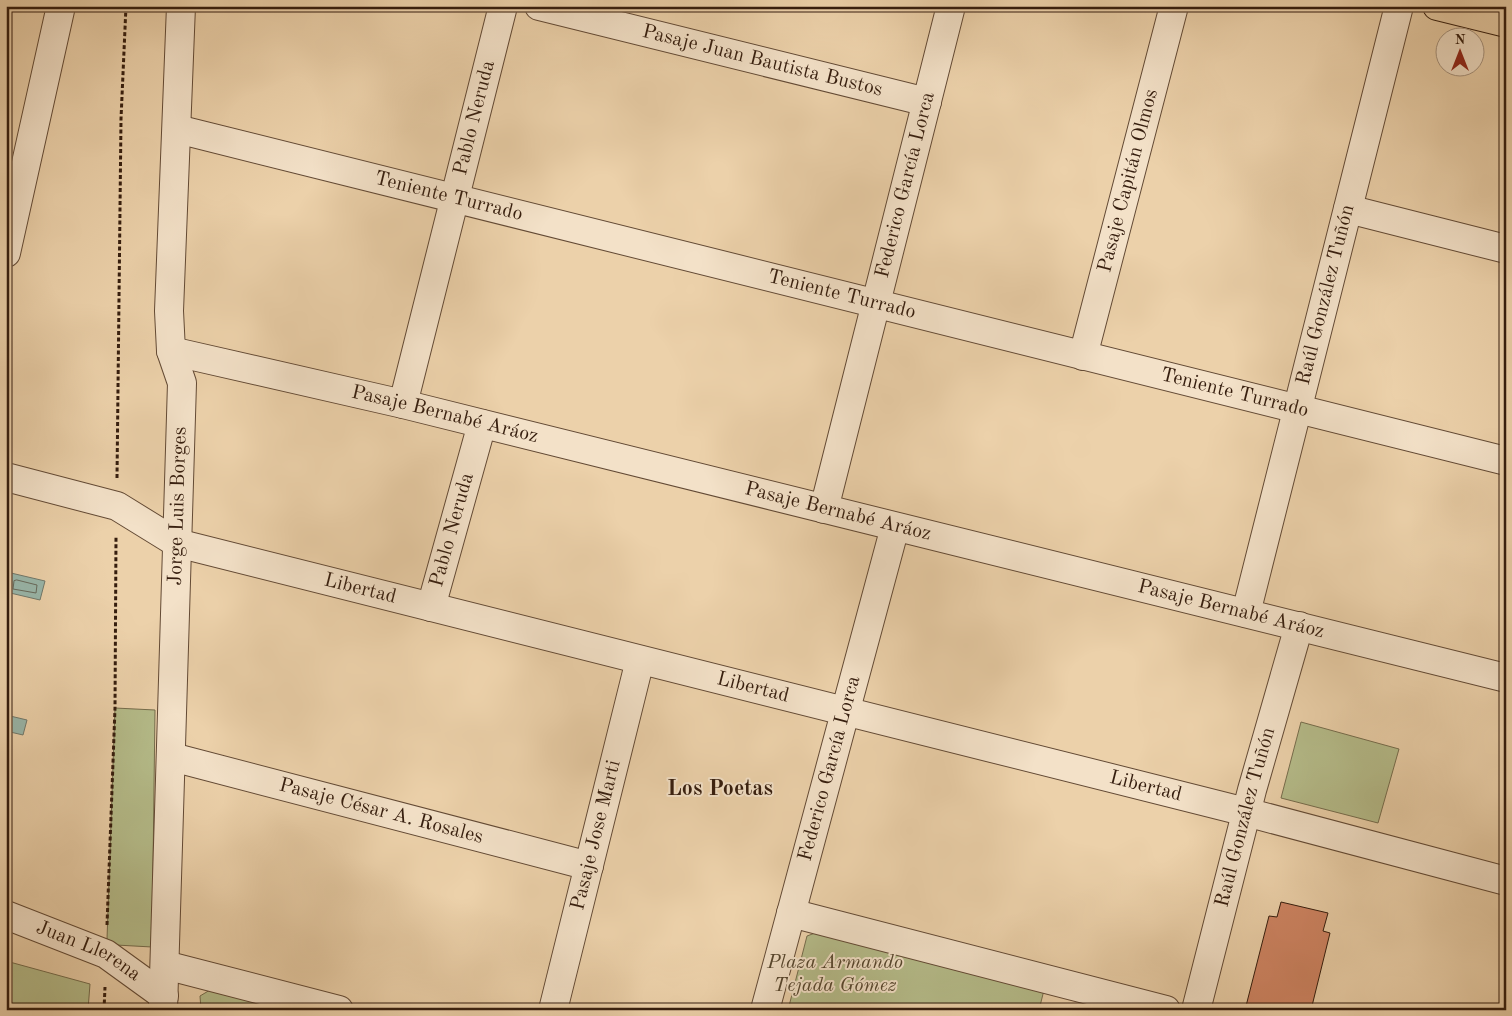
<svg xmlns="http://www.w3.org/2000/svg" width="1512" height="1016" font-family="'Old Standard TT',serif">
<rect width="100%" height="100%" fill="#ecd1aa"/>
<filter id="stains"><feTurbulence type="fractalNoise" baseFrequency=".004" numOctaves="4"/><feColorMatrix values="0 0 0 0 .2 0 0 0 0 .09 0 0 0 0 .02 0 0 0 .5 -.17"/></filter>
<radialGradient id="worn" r=".72"><stop offset=".6" stop-color="#630" stop-opacity="0"/><stop offset="1" stop-color="#630" stop-opacity=".3"/></radialGradient>
<path fill="#b5bc8a" stroke="#756c4c" d="M115 708 155 710 152 947 116 945 107 939Z
M1301 722 1399 749 1378 823 1281 798Z
M815 933 1044 990 1039 1010H788L807 936Z
M6 961 90 984 88 1010H6Z
M210 990 290 1010H201L200 996Z"/>
<path fill="#99b7ab" stroke="#71796c" d="M11 573 45 581 40 600 6 592Z
M6 715 27 720 23 735 6 731Z"/>
<g fill="none" stroke-linecap="round" stroke-linejoin="round">
<path stroke="#676a5c" stroke-width="1" d="M17 580 37 585 36 593 13 589 14 581Z"/>
</g>
<path fill="#cf8564" stroke="#351d0e" d="M1281 902 1328 913 1323 931 1330 933 1311 1010H1245L1269 916 1277 917Z"/>
<g fill="none" stroke-linecap="round" stroke-linejoin="round">
<g stroke="#634a35" stroke-width="30">
<g id="minor">
<path id="s1" d="M539 6 927 102"/>
<path id="s2" d="M177 129 1506 461"/>
<path d="M1348 209 1506 249"/>
<path d="M6 253 61 6"/>
<path id="s3" d="M171 351 403 404 1506 678"/>
<path id="s4" d="M1083 356 1174 6"/>
<path id="s5" d="M403 404 503 6"/>
<path id="s6" d="M6 477 117 506 177 543 1246 812 1506 881"/>
<path id="s7" d="M824 509 951 6"/>
<path id="s8" d="M431 607 482 424"/>
<path id="s9" d="M1246 613 1399 6"/>
<path id="s10" d="M172 757 589 866"/>
<path d="M791 913 1166 1010"/>
<path id="s11" d="M6 915 106 954 164 996"/>
<path d="M165 965 339 1010"/>
<path id="s12" d="M163 1010 182 383 171 351 169 311 181 6"/>
<path id="s13" d="M553 1010 640 660"/>
<path id="s14" d="M765 1010 895 527"/>
<path id="s15" d="M1196 1010 1252 790 1299 626"/>
</g>
</g>
<g stroke="#351d0e" stroke-width="30">
<path id="major" d="M1437 6 1506 23"/>
</g>
<path stroke="#351d0e" stroke-width="3" stroke-dasharray="4 2.5" stroke-linecap="butt" d="M117 478 121 119 126 6
M107 925 115 708 116 537
M104 1010 105 987"/>
<use href="#minor" stroke="#f3e1c8" stroke-width="28"/>
<use href="#major" stroke="#ecd1aa" stroke-width="28"/>
</g>
<g text-anchor="middle" dominant-baseline="central" stroke-width="4" stroke-linejoin="round" paint-order="stroke">
<g font-size="20" fill="#351d0e" stroke="#f3e1c8">
<text stroke="none"><textPath href="#s1" startOffset="230">Pasaje Juan Bautista Bustos</textPath></text>
<text stroke="none"><textPath href="#s5" startOffset="295">Pablo Neruda</textPath></text>
<text stroke="none"><textPath href="#s4" startOffset="181">Pasaje Capitán Olmos</textPath></text>
<text stroke="none"><textPath href="#s7" startOffset="334">Federico García Lorca</textPath></text>
<text stroke="none"><textPath href="#s2" startOffset="280">Teniente Turrado</textPath></text>
<text stroke="none"><textPath href="#s2" startOffset="685">Teniente Turrado</textPath></text>
<text stroke="none"><textPath href="#s9" startOffset="328">Raúl González Tuñón</textPath></text>
<text stroke="none"><textPath href="#s2" startOffset="1090">Teniente Turrado</textPath></text>
<text stroke="none"><textPath href="#s3" startOffset="281">Pasaje Bernabé Aráoz</textPath></text>
<text stroke="none"><textPath href="#s12" startOffset="504">Jorge Luis Borges</textPath></text>
<text stroke="none"><textPath href="#s3" startOffset="686">Pasaje Bernabé Aráoz</textPath></text>
<text stroke="none"><textPath href="#s8" startOffset="80">Pablo Neruda</textPath></text>
<text stroke="none"><textPath href="#s6" startOffset="374">Libertad</textPath></text>
<text stroke="none"><textPath href="#s3" startOffset="1091">Pasaje Bernabé Aráoz</textPath></text>
<text stroke="none"><textPath href="#s6" startOffset="779">Libertad</textPath></text>
<text stroke="none"><textPath href="#s14" startOffset="250">Federico García Lorca</textPath></text>
<text stroke="none"><textPath href="#s6" startOffset="1184">Libertad</textPath></text>
<text stroke="none"><textPath href="#s10" startOffset="216">Pasaje César A. Rosales</textPath></text>
<text stroke="none"><textPath href="#s15" startOffset="199">Raúl González Tuñón</textPath></text>
<text stroke="none"><textPath href="#s13" startOffset="180">Pasaje Jose Marti</textPath></text>
<text stroke="none"><textPath href="#s11" startOffset="90">Juan Llerena</textPath></text>
</g>
<g font-size="20" font-style="italic" fill="#55452d" stroke="#f3e1c8">
<text x="835" y="963">Plaza Armando<tspan x="835" dy="23">Tejada Gómez</tspan></text>
</g>
<g font-size="22" font-weight="bold" fill="#351d0e" stroke="#f3e1c8">
<text x="720" y="789">Los Poetas</text>
</g>
</g>
<rect width="1512" height="1016" fill="none" stroke="#ecd1aa" stroke-width="25"/>
<rect x="8" y="8" width="1497" height="1001" fill="none" stroke="#351d0e" stroke-width="2.5"/>
<rect x="12" y="12" width="1487" height="991" fill="none" stroke="#351d0e"/>
<g transform="translate(1460 52)"><circle r="24" fill="#f3e1c8" stroke="#a7937e"/>
<path d="M0-4L9 19L0 12L-9 19Z" fill="#8f2418"/>
<text y="-8" font-size="14" font-weight="bold" text-anchor="middle" fill="#351d0e">N</text>
</g>
<rect width="100%" height="100%" filter="url(#stains)"/>
<rect width="100%" height="100%" fill="url(#worn)"/>
</svg>
